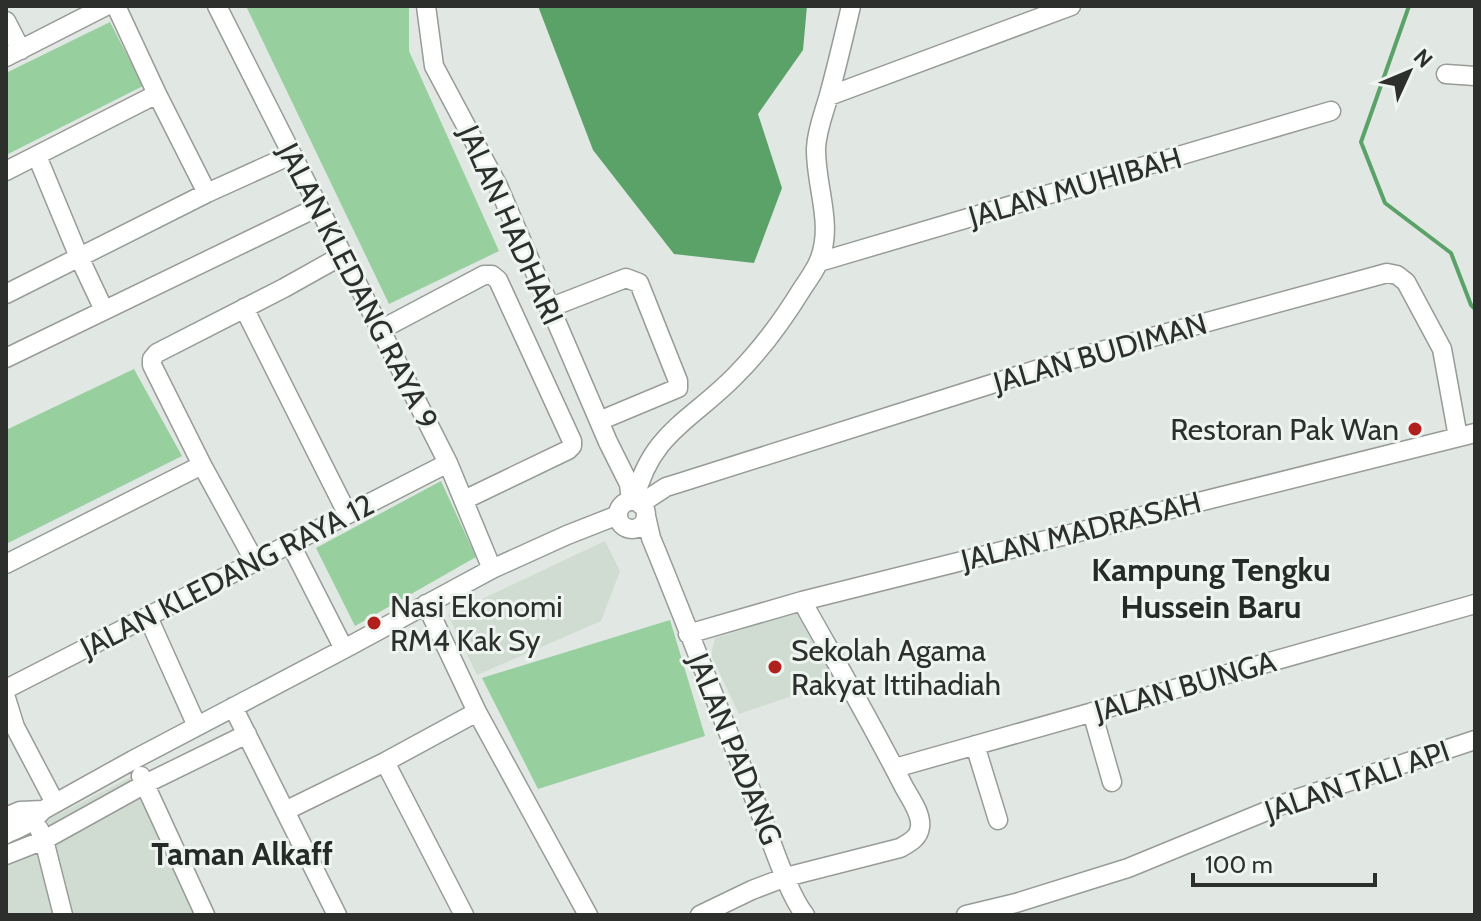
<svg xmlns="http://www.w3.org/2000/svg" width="1481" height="921" font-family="Cabin,sans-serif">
<rect width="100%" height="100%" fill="#e1e7e2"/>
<path fill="#d0dcd2" d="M605 541 620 571 601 621 477 675 448 615Z
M803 611 839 680 739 714 711 655 715 638Z
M144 770 217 915H6V839L30 829Z"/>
<path fill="#97cf9f" d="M246 6H409V51L499 251 389 304Z
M110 22 143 86 6 155V73Z
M134 369 182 456 6 544V430Z
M441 481 476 557 355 626 316 548Z
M670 620 705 736 538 789 482 678Z"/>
<path fill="#5ba269" d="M538 6H807L803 50 758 114 782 188 754 263 674 254 593 150Z"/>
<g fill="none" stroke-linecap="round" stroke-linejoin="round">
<path stroke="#5ba269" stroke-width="4" d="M1409 6 1361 142 1385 203 1451 253 1471 305 1475 309"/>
<g stroke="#979c97" stroke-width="21">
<path id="minor" d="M116 6 157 94 207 193
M217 6 448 463 492 569
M426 6 434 66 498 186 608 442 629 484 631 501
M6 21 21 50
M6 57 106 6
M1446 74 1475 76
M829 96 1071 6
M37 156 79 257 104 310
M6 171 157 94
M819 262 1331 111
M6 294 207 193 291 155
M244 308 347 513
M549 308 626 278 639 283 678 381V388L599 421
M382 329 484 275H492L498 280 572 441V446L568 450 464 500
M6 358 318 207
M634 501C651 432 691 421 735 376 761 350 783 320 802 289 808 280 814 272 818 263 835 226 815 186 816 148 817 129 824 113 829 95 837 66 844 36 851 6
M618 515a14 14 0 1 1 28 0a14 14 0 1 1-28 0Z
M640 504 666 487 679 483 1061 362 1387 273 1397 275 1406 282 1442 349 1458 437
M646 516 651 538C689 630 724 723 761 815 772 842 788 894 805 915
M290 543 344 649
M254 560 202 465 152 365V359L157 353 284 288 343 255
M6 564 202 465
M426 604 477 712 588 915
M148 617 197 726
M688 634 802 601 1475 433
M6 689 448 463
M6 698 15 727 55 803
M233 707 337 915
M1092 712 1112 782
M975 745 998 820
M385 762 464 915
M895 768 1475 604
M141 776 205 915
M285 811 385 762 477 712
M6 817 20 811 43 810
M39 829 44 840 63 915
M6 834C21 827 32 823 43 810L133 760 344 649 492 569 567 535 618 515
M6 855 44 840 145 784 247 734
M700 915 752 890 786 877 900 848C909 843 919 838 920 827 922 814 910 798 904 787 872 724 836 662 802 601
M966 915 1016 903 1128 868 1296 799 1475 740"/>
</g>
<use href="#minor" stroke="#fff" stroke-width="18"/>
</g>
<g fill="#b0201d" stroke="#eef4ef" stroke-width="3">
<circle cx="1415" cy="429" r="8"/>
<circle cx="374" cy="623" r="8"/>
<circle cx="775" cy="667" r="8"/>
</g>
<g text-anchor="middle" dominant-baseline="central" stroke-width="6" stroke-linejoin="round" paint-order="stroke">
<g font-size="30" fill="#2d2f2d" stroke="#eef4ef">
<text transform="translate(1075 187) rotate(-16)">JALAN MUHIBAH</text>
<text transform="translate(511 225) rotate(66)">JALAN HADHARI</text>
<text transform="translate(358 286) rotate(63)">JALAN KLEDANG RAYA 9</text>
<text transform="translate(1100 353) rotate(-16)">JALAN BUDIMAN</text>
<text transform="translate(1081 531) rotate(-14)">JALAN MADRASAH</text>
<text transform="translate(227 576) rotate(-27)">JALAN KLEDANG RAYA 12</text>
<text transform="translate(1185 686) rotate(-16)">JALAN BUNGA</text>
<text transform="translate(735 749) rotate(68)">JALAN PADANG</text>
<text transform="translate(1357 781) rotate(-19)">JALAN TALI API</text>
</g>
<g font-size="30" fill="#2d2f2d" stroke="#eef4ef" text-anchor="start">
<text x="1399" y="429" text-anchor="end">Restoran Pak Wan</text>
<text x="390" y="606">Nasi Ekonomi<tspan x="390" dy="34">RM4 Kak Sy</tspan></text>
<text x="791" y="650">Sekolah Agama<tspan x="791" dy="34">Rakyat Ittihadiah</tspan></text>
</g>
<g font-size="32" font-weight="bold" fill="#262b27" stroke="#eef4ef">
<text x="1211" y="569">Kampung Tengku<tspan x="1211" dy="37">Hussein Baru</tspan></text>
<text x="242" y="853">Taman Alkaff</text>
</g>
</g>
<rect width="1481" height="921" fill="none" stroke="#2d2f2d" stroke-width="16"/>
<g transform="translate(1409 72) rotate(46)" stroke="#eef4ef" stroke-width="6" paint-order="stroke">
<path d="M0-6L14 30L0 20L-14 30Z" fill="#2d2f2d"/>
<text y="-12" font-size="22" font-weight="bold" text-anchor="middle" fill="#2d2f2d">N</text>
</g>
<path d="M1193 873v12h182v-12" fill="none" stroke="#2d2f2d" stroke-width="4"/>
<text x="1205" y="873" font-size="24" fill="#2d2f2d" stroke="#eef4ef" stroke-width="6" paint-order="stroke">100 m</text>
</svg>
